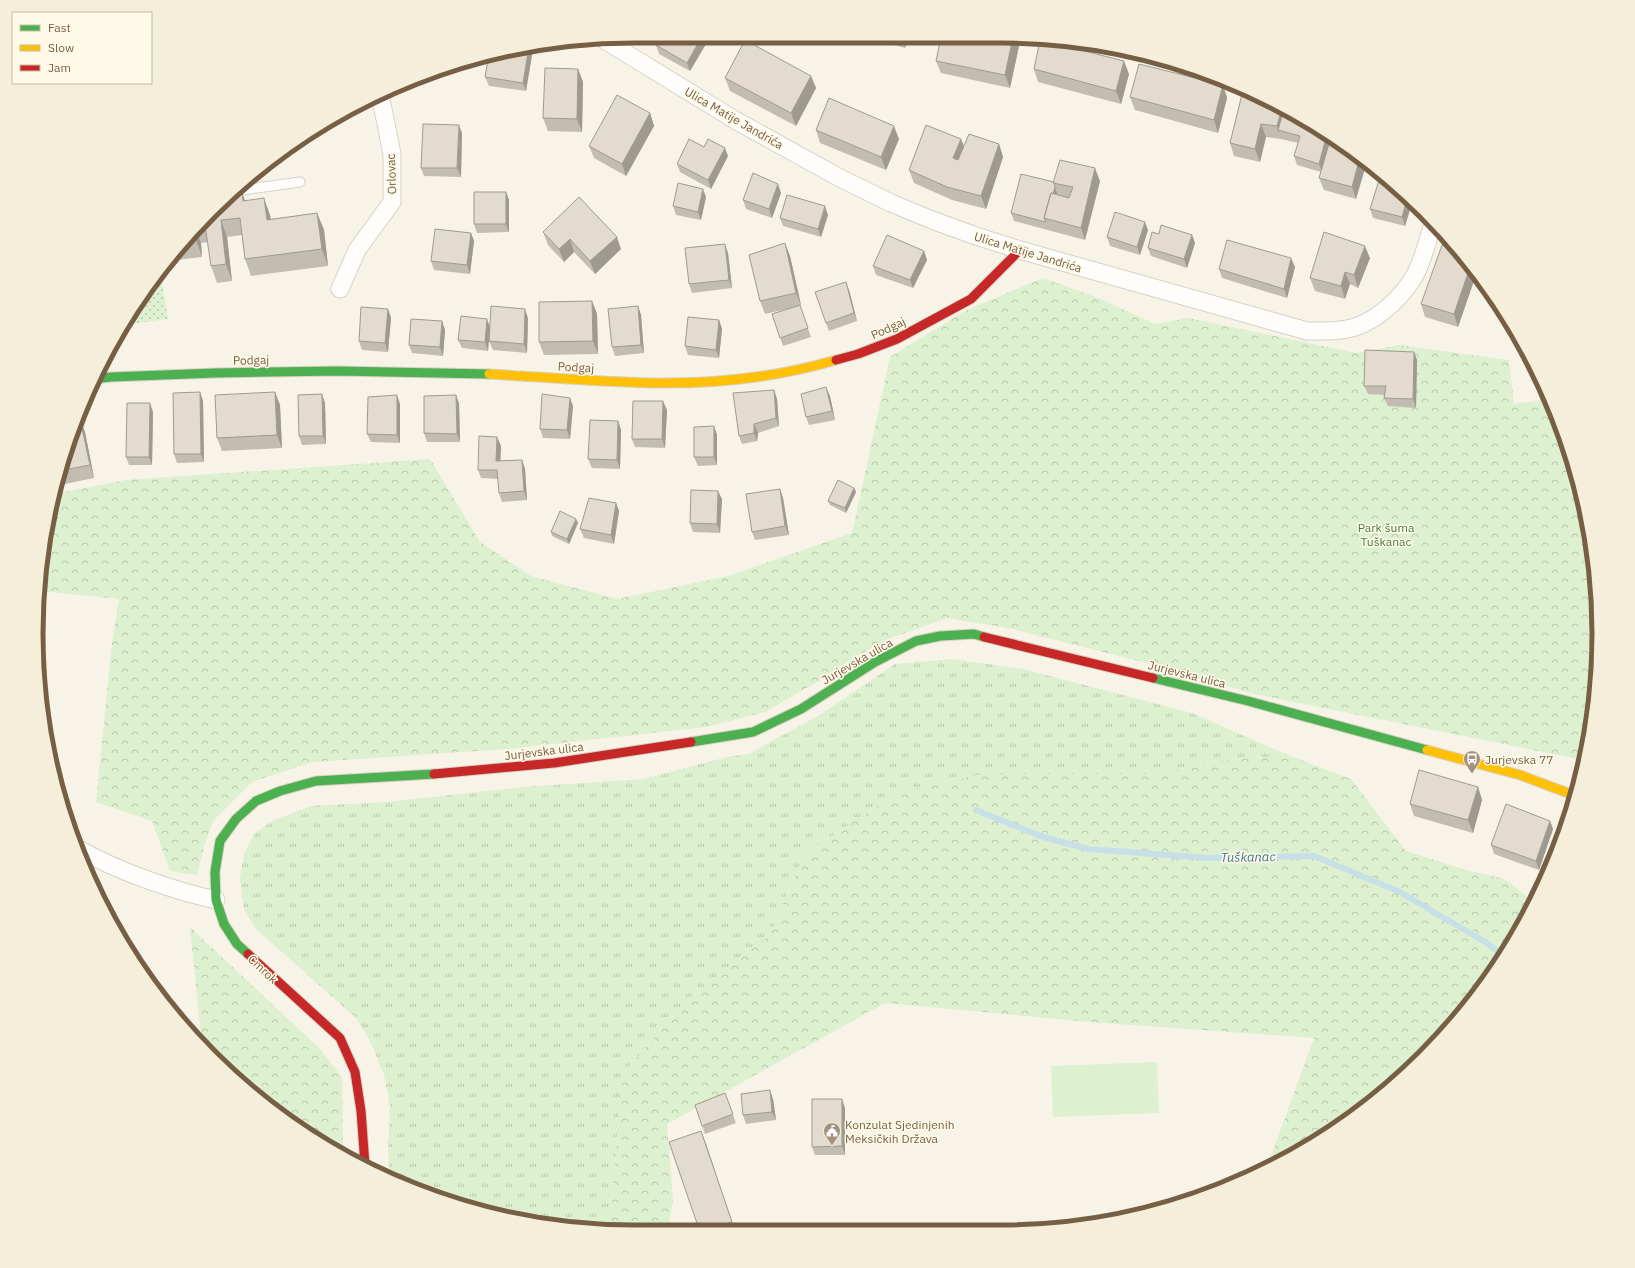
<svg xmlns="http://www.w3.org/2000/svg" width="1635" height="1268" font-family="'IBM Plex Sans',sans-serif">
<defs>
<pattern id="grass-tufts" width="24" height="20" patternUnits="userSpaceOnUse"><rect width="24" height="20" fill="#ddf0d0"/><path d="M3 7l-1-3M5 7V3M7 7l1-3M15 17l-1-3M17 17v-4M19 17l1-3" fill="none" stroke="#b8c6ab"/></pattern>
<pattern id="forest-crowns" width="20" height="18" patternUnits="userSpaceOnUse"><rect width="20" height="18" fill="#ddf0d0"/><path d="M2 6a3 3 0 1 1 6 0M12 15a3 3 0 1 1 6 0" fill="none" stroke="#b8c6ab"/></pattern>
<pattern id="park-dots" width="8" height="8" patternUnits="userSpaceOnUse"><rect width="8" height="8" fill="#ddf0d0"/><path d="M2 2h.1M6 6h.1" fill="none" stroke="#b8c6ab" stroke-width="1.8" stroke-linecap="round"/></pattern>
</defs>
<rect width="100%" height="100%" fill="#f7f4e7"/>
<path fill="url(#grass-tufts)" d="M952 659 1023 669 1192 713 1288 755 1219 761 1157 774H1054L978 775 898 792 804 855 770 935 687 1000 622 1075 610 1230 518 1221 405 1186 390 1178 388 1151 390 1106 384 1075 371 1043 356 1018 256 929 244 910 240 879 244 854 255 833 272 821 311 806 387 802 523 787 643 779 727 757 749 754 821 714 895 664Z"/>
<path fill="url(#forest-crowns)" d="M1043 278 1101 299 1155 324 1188 318 1357 353 1399 345 1509 360 1514 404 1548 399 1567 442 1594 556 1598 673 1583 760 1254 694 1154 665 1008 628 947 618 889 639 855 657 817 682 765 712 706 727 507 749 313 762 252 782 213 821 204 846 197 875 170 871 152 821 96 802 112 642 119 599 39 591 41 556 53 494 126 480 430 459 480 542 531 576 617 599 728 576 852 533 890 357 965 311Z
M1288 755 1351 779 1406 851 1466 870 1505 879 1535 903 1476 998 1395 1083 1300 1152 1267 1167 1314 1038 1090 1022 885 1003 667 1124 673 1199 668 1232H634L610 1230 622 1075 687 1000 770 935 804 855 898 792 978 775 1054 774H1157L1219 761Z
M190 927 320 1049 342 1077 343 1153 302 1131 211 1057 202 1046Z"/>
<path fill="url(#park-dots)" d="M160 269 168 319 123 325 159 270Z"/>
<path fill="#ddf0d0" d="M1157 1062 1159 1113 1053 1117 1051 1066Z"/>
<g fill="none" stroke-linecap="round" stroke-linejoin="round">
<path stroke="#c7e0e8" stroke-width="6" d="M976 810 1043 837 1088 849 1209 858 1314 856 1398 891 1487 943 1502 955"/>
<g stroke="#d8d1c5" stroke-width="11">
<path id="lane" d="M235 190V191L300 182"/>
</g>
<g stroke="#d8d1c5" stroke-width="19">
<path id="street" d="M606 41 735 120 838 177 891 203 932 220 976 236 1020 250 1307 331C1324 331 1342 332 1358 326 1380 318 1404 295 1415 275 1423 260 1428 240 1433 223
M340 289 357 250 392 202V154L380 94
M77 848C117 871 171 890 216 900"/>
</g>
<g stroke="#d8d1c3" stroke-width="11">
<path id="fast" d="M94 379 111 377 215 373 337 371 489 374
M1153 678 1248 701 1427 750
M691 742 753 732 801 709 875 662 916 641 940 636 974 634 984 637
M248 954 237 944 224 924 216 900 215 872 220 841 236 819 256 801 280 791 316 781 434 774"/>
</g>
<g stroke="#d8d1c3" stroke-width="11">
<path id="slow" d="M489 374C543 377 598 382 653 383 713 384 778 377 836 360
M1427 750 1520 775 1576 796"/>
</g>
<g stroke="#d8d1c3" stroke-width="11">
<path id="jam" d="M836 360 858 354 897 339 971 299 1020 250
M984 637 1153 678
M434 774 554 763 691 742
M248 954 340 1038 355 1072 361 1111 365 1165"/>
</g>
<use href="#lane" stroke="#fefdfb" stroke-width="9"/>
<use href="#street" stroke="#fefdfb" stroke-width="17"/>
<use href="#fast" stroke="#4caf50" stroke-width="9"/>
<use href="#slow" stroke="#ffc107" stroke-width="9"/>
<use href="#jam" stroke="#c62828" stroke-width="9"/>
</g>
<path fill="#c3bdb1" d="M1016 37 1019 46 1010 88 941 73 936 61 941 38Z
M908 38 905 48 872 39Z
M706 44 690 71 659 54 656 45Z
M529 47 532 55 526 91 489 86 485 77Z
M578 69 583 82 582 132 548 131 543 118Z
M1034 69 1129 74 1121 104 1038 82Z
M811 76 816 88 796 126 730 91 725 78Z
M1223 85 1227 98 1218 133 1135 110 1130 97Z
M1243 90 1365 160 1356 199 1324 190 1319 178 1321 172 1297 165 1294 156 1298 143 1281 139 1266 137 1260 162 1234 156 1230 143Z
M650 113 654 126 626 176 594 158 589 146Z
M816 130 899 139 886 170 820 143Z
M462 133 461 177 424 176 421 168Z
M999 144 1003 157 986 209 952 200 914 183 909 170 964 146Z
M704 147 728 156 711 189 680 172 677 164Z
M1381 174 1412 203 1405 226 1373 218 1370 209Z
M1100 181 1085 240 1014 221 1011 213 1054 182Z
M506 192 509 200V232L477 233 474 224Z
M781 193 772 218 746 209 743 200Z
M706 197 701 220 676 215 673 206Z
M245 200 270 215 271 219 317 213 324 230 328 266 251 276 245 259 242 235 227 237 232 281 217 283 211 266 208 242 201 243 202 257 168 261 211 211Z
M828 215 821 237 783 226 780 218Z
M1148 230 1140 255 1110 246 1107 237Z
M543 232 621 249 595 274 574 252 564 262 548 245Z
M471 233 474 241 470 274 434 270 431 261Z
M1159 234 1192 235 1195 243 1187 268 1151 256 1148 248Z
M924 251 927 260 913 288 876 275 873 266Z
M1460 252 1476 275 1458 327 1425 317 1421 304Z
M728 253 732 288 692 293 689 284Z
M790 256 801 305 800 306 811 337 783 346 772 314 791 308 765 314 760 301Z
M1370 258 1358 288 1350 284 1345 299 1315 291 1310 278Z
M1295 267 1287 298 1222 278 1219 269Z
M849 290 857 321 829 331 826 323Z
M592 301 597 314 598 354 544 355 539 342Z
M638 306 641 315 644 353 615 356 612 347Z
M388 309 391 318 388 352 362 350 359 341Z
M528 318 527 353 493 350 489 341 490 330 488 351 462 348 458 340 490 327Z
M719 320 722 329 719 358 688 355 685 346Z
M442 321 445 330 443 356 412 353 409 345Z
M1414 352 1417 360 1416 408 1388 406 1384 398 1385 395 1368 394 1364 386Z
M774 390 777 399 779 426 758 433 757 441 742 444 739 436Z
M200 392 203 401 204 462 177 463 174 454Z
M275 392 280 405 282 448 222 451 217 438Z
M830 396 835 420 809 425 806 417Z
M325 403 326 444 302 445 299 436Z
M459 403 460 442H427L424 433Z
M400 404V443L371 442 367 434Z
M573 406 570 439 543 438 540 429Z
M667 410 665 448 635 447 632 439Z
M153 412 152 465H129L126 457Z
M77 420 85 432 94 478 55 486 56 479Z
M618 421 621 430 620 469 592 468 588 459Z
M714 426 717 435V465L698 466 694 457Z
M497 437 501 446 500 461 522 460 525 469 527 500 502 502 499 493 498 479 481 478 478 470Z
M854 488 856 492 846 513 830 505 828 501Z
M780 489 783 498 789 535 755 540 752 532Z
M722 499 720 533 693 532 690 523Z
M616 503 619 511 614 544 584 538 580 529Z
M576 519 578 523 569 544 552 536 551 532Z
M1478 787 1482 800 1473 833 1414 816 1410 804Z
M1550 821 1553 829 1539 870 1494 854 1491 845Z
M725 1093 736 1123 705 1134 695 1105Z
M773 1099 776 1120 746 1124 743 1115Z
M845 1108V1155H815L812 1147Z
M706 1144 735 1232H700Z"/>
<path fill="#9f9a90" d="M1013 37H1016L1019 46 1010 88 1005 75Z
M903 38H908L905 48 902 39Z
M700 40H705L706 44 690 71 687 63Z
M529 47 532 55 526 91 523 83Z
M1124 61 1129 74 1121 104 1116 91Z
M578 69 583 82 582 132 577 119Z
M811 76 816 88 796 126 791 113Z
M1223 85 1227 98 1218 133 1214 120Z
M1282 108 1288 111 1278 130 1281 139 1277 126Z
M650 113 654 126 626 176 622 164Z
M1261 124 1266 137 1260 162 1255 149Z
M459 125 462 133 461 177 457 168Z
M894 126 899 139 886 170 881 157Z
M1327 134 1331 137 1322 172 1319 164Z
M961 139 966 151 957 171 953 158Z
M999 144 1003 157 986 209 981 196Z
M725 148 728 156 711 189 708 180Z
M1360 157 1367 162 1356 199 1352 187Z
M1095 168 1100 181 1085 240 1081 228Z
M778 184 781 193 772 218 769 209Z
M1055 187 1058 196 1047 218Z
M703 189 706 197 701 220 698 212Z
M242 192 248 209 243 201Z
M506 192 509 200V232L506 224Z
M264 198 270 215 273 237 267 220Z
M1407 199 1412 203 1405 226 1402 217Z
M825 206 828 215 821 237 818 229Z
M317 213 324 230 328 266 322 249Z
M221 220 227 237 232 281 226 264Z
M1145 222 1148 230 1140 255 1137 247Z
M196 229 201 243 202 257 196 240 195 230Z
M471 233 474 241 470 274 467 265Z
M1192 235 1195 243 1187 268 1184 259Z
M617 237 621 249 595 274 590 261Z
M570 239 574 252 564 262 559 249Z
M785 243 790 256 801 305 796 293Z
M725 244 728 253 732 288 729 280Z
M1365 246 1370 258 1358 288 1354 275Z
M924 251 927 260 913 288 910 280Z
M1291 258 1295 267 1287 298 1284 289Z
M1470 267 1476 275 1458 327 1454 314Z
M1345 272 1350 284 1345 299 1341 286Z
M846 282 849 290 857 321 854 313Z
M592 301 597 314 598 354 593 341Z
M638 306 641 315 644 353 641 345Z
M388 309 391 318 388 352 385 343Z
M525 309 528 318 527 353 524 344Z
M487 319 490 327 488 351 485 342Z
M719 320 722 329 719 358 716 350Z
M442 321 445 330 443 356 440 347Z
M1414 352 1417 360 1416 408 1413 399Z
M826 387 830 396 835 420 832 411Z
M774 390 777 399 779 426 776 418Z
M200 392 203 401 204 462 201 454Z
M275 392 280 405 282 448 277 435Z
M322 394 325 403 326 444 323 436Z
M397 395 400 404V443L397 435Z
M456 395 459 403 460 442 457 434Z
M570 398 573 406 570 439 567 430Z
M663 401 667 410 665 448 662 439Z
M150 403 153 412 152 465 149 457Z
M80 419 85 432 94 478 90 465Z
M618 421 621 430 620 469 617 460Z
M754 424 758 433 757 441 754 433Z
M714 426 717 435V465L714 457Z
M497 437 501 446 500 470 496 461Z
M522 460 525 469 527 500 524 491Z
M854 488 856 492 846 513 845 508Z
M780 489 783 498 789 535 785 526Z
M718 491 722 499 720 533 717 524Z
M616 503 619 511 614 544 611 535Z
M576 519 578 523 569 544 567 539Z
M1478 787 1482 800 1473 833 1468 820Z
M1550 821 1553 829 1539 870 1536 861Z
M770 1090 773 1099 776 1120 772 1112Z
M842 1099 845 1108V1155L842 1146Z
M701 1131 706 1144 735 1232 732 1222Z"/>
<path fill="#e3dcce" stroke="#9f9a90" d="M1013 37 1005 75 936 61 941 38Z
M659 40H700L687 63 656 45Z
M745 40 811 76 791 113 725 78Z
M1040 40 1124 61 1116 91 1034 69Z
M529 47 523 83 485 77 489 54Z
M1139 64 1223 85 1214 120 1130 97Z
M545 68 578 69 577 119 543 118Z
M1243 90 1282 108 1277 126 1261 124 1255 149 1230 143Z
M617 95 650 113 622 164 589 146Z
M829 98 894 126 881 157 816 130Z
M1284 109 1300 116 1327 134 1319 164 1294 156 1300 136 1278 130Z
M423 124 459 125 457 168H421Z
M926 125 961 139 953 158 958 160 969 134 999 144 981 196 947 187 909 170Z
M1331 137 1360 157 1352 187 1319 178Z
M689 139 704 147 708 139 725 148 708 180 677 164Z
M1060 160 1095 168 1081 228 1044 218 1051 193 1069 198 1073 187 1053 183Z
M753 173 778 184 769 209 743 200Z
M1021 174 1054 182 1055 187 1053 194 1051 193 1044 218 1046 222 1011 213Z
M1381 174 1407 199 1402 217 1370 209Z
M678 183 703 189 698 212 673 206Z
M242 192 243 201 264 198 267 220 317 213 322 249 245 259 240 218 221 220 226 264 211 266 205 225 198 226 211 211 231 194Z
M474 192H506V224H474Z
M787 195 825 206 818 229 780 218Z
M579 197 617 237 590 261 570 239 559 249 543 232Z
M1115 212 1145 222 1137 247 1107 237Z
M1161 225 1192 235 1184 259 1148 248 1152 232 1159 234Z
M435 229 471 233 467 265 431 261Z
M195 230 196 240 185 241Z
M1324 232 1365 246 1354 275 1345 272 1341 286 1310 278Z
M887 235 924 251 910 280 873 266Z
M1227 240 1291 258 1284 289 1219 269Z
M785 243 796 293 760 301 749 255Z
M725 244 729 280 689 284 685 248Z
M1442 245 1460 252 1470 267 1454 314 1421 304Z
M846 282 854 313 826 323 815 292Z
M592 301 593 341 539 342V302Z
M800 305 808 328 780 338 772 314Z
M491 306 525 309 524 344 489 341Z
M638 306 641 345 612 347 608 309Z
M361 307 388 309 385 343 359 341Z
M461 316 487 319 485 342 458 340Z
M688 317 719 320 716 350 685 346Z
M411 319 442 321 440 347 409 345Z
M1365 350 1414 352 1413 399 1384 398 1386 386H1364Z
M826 387 832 411 806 417 801 394Z
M774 390 776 418 754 424V433L739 436 733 393Z
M200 392 201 454H174L173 393Z
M275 392 277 435 217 438 215 395Z
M322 394 323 436H299L298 395Z
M542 394 570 398 567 430 540 429Z
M397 395V435L367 434 368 397Z
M456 395 457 434 424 433V396Z
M633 401H663L662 439H632Z
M127 403H150L149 457H126Z
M80 419 90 465 59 471 77 420Z
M590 420 618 421 617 460 588 459Z
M714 426V457H694V427Z
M479 436 497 437 496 461 522 460 524 491 499 493 497 470H478Z
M838 480 854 488 845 508 828 501Z
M780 489 785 526 752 532 746 494Z
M691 490 718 491 717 524 690 523Z
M589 498 616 503 611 535 580 529Z
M560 511 576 519 567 539 551 532Z
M1419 770 1478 787 1468 820 1410 804Z
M1506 804 1550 821 1536 861 1491 845Z
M770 1090 772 1112 743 1115 741 1094Z
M725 1093 733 1114 702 1126 695 1105Z
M812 1099H842V1146L812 1147Z
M701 1131 732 1222 702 1232H700L669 1142Z"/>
<defs>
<g id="bus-pin" transform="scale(0.9)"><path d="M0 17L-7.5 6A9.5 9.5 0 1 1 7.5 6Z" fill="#a3937e" stroke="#fffae7"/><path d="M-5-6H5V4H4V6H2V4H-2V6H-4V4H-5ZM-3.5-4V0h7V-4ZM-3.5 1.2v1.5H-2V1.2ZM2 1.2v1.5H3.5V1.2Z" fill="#fff"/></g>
<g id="civic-pin" transform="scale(0.9)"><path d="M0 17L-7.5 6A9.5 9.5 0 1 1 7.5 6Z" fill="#a3937e" stroke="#fffae7"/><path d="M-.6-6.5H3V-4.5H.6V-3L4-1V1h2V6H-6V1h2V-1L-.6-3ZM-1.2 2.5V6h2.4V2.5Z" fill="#fff"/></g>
</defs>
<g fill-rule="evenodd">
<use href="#bus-pin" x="1472" y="759"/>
<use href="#civic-pin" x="832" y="1131"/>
</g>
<g text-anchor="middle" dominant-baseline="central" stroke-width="3" stroke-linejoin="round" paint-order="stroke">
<g font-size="12" fill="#765f45" stroke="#fffae7">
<text transform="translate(734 118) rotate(30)">Ulica Matije Jandrića</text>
<text transform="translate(391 174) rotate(-92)">Orlovac</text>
<text transform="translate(1028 252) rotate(17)">Ulica Matije Jandrića</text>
<text transform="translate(888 328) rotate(-25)">Podgaj</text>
<text transform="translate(251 360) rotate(-1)">Podgaj</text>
<text transform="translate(576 367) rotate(3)">Podgaj</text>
<text transform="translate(857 661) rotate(-30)">Jurjevska ulica</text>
<text transform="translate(1187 674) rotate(14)">Jurjevska ulica</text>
<text transform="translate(544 751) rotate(-7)">Jurjevska ulica</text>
<text transform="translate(263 969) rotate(43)">Cmrok</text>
</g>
<g font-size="12" fill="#447d3d" stroke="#fffae7">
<text x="1386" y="527">Park šuma<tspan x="1386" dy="14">Tuškanac</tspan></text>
</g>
<g font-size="12" fill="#765f45" stroke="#fffae7" text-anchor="start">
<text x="1485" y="759">Jurjevska 77</text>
<text x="845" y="1124">Konzulat Sjedinjenih<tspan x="845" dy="14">Meksičkih Država</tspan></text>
</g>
<g font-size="13" font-style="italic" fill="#407793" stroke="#fffae7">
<text transform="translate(1248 857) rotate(-1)">Tuškanac</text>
</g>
</g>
<path d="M0 0H1635V1268H0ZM634 43H1001A591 591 0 0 1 1592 634V634A591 591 0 0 1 1001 1225H634A591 591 0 0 1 43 634V634A591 591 0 0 1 634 43Z" fill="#f4eeda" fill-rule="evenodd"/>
<path fill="none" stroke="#765f45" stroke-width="5" d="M634 43H1001A591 591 0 0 1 1592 634V634A591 591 0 0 1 1001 1225H634A591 591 0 0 1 43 634V634A591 591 0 0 1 634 43Z"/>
<rect x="12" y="12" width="140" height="72" fill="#fffae7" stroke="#c8bca6"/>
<rect x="20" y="25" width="20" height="6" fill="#4caf50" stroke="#c8bca6"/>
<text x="48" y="32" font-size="12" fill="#765f45">Fast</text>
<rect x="20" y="45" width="20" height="6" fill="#ffc107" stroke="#c8bca6"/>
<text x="48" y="52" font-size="12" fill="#765f45">Slow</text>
<rect x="20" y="65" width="20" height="6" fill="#c62828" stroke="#c8bca6"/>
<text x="48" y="72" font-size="12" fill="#765f45">Jam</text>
</svg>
